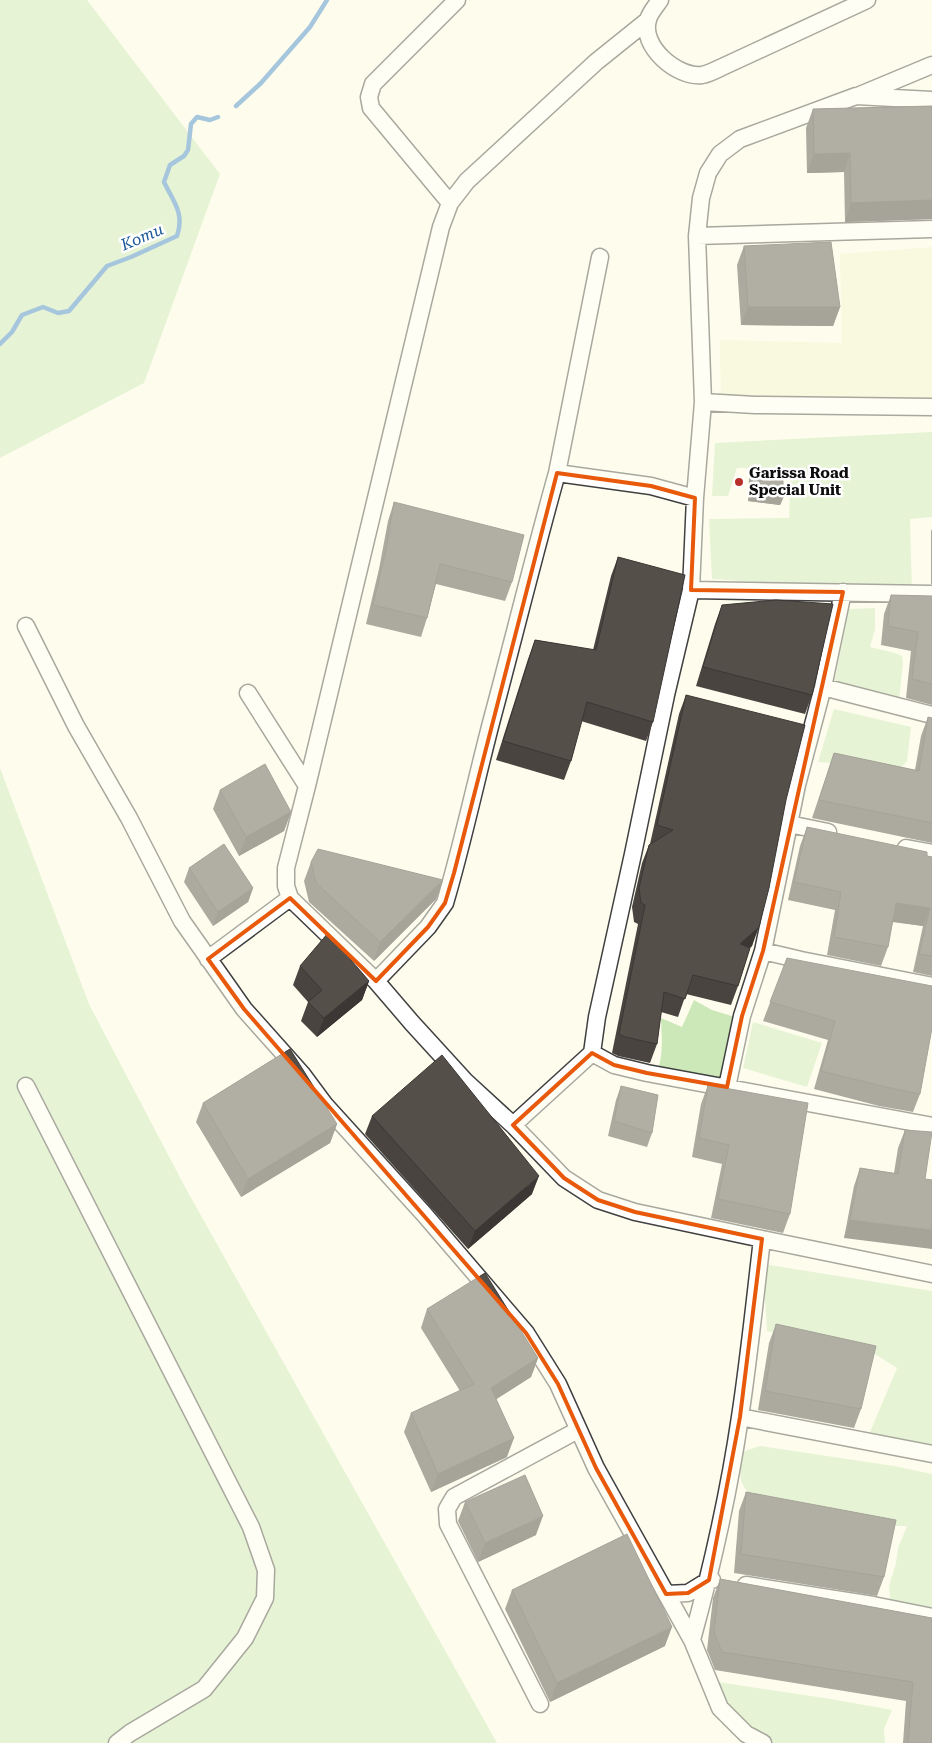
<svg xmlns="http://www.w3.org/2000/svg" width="932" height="1743" font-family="'Roboto Serif',serif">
<rect width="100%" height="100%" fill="#fefded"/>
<path fill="#f3f3ce" d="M932 247V400L721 408 720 340 842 343 840 254Z"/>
<path fill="#cce7b8" d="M0 0H87L220 174 144 383 0 458Z
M932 432V517L910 519 912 592 712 579 709 519 789 518 791 469 737 468 728 496H712L715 443Z
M875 608V629L870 647 895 653 902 656 903 663 899 700 832 693 849 609Z
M834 709 911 727 907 761 895 774 834 763 818 762Z
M0 768 89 1004 185 1187 497 1743H0Z
M694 1000 712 1010 735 1017 723 1088 653 1083C664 1058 662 1044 661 1018L682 1027Z
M753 1022 822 1043 807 1087 743 1068Z
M763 1264 932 1291V1455L865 1444 897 1368 873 1353 767 1331Z
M760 1446 894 1466 932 1474V1616L899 1608 890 1599 889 1586 896 1563 898 1548 907 1526H882L758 1504C739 1484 738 1479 742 1452Z
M711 1681 831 1699 892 1710 884 1729 885 1743H771L753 1733 734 1717Z"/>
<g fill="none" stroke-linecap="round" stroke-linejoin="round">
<path stroke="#3d84c9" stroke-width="4.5" d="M236 106 261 83 310 27 327 0
M0 344 12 332 22 315 43 307 58 313 69 311 107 266 131 257 177 236C185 213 173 201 164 182L170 165 184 156 188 150 191 124 197 117 210 120 218 117"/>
<g stroke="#404040" stroke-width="19">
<path id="minor" d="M660 0C656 6 649 14 648 20 640 46 677 78 702 75 708 74 714 71 720 68L867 0
M647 21 596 62 467 181 450 203 441 227 307 786 286 868V886L290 898 376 981 412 1023 465 1081 513 1125 564 1178 598 1200 635 1212 762 1239
M860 95 932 65
M450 203 371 108 369 97 373 84 457 0
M697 236 932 229
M703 402 755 405 932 407
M557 473 600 257
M691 590 932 594
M26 626 76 726 129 818 182 921 244 1009 302 1074 325 1105 424 1214 526 1333 558 1384 596 1468 692 1640 720 1708 746 1734 763 1743
M823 687 932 715
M248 693 307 786
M828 832 789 824 797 785 823 687 843 592
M906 848 932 853
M763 951 789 824
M208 959 290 898
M376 981 428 927 445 903C463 842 476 780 492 719 514 637 534 555 557 473L651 486 695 498
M592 1053 614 1065 647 1073 932 1126
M26 1086 251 1527 266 1570 265 1598 245 1638 204 1689 130 1733 117 1743
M727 1087 742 1016 763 951 801 960 932 986
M513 1125 592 1053 597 1017 633 854 666 695 691 590 695 498 703 402 697 236 701 198 708 173 720 154 740 139 856 96 932 100
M740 1417 932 1454
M746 1585 873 1605 932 1617
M666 1594 688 1593 709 1580H712
M692 1640C712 1567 729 1492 740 1417 749 1358 755 1298 762 1239L932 1274
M540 1704 448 1524 447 1509 454 1497 578 1430"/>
</g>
<use href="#minor" stroke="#fff" stroke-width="16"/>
</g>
<path fill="#494440" d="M932 106V219L845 222 844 172 807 173 806 128 813 109Z
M744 246 840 307 833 326 741 325 737 265Z
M753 468 784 496 780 505 748 501 749 478Z
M394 502 512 582 505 601 436 584 427 618 421 637 366 624 379 569 388 521Z
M932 529V584H931V531Z
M618 557 653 722 646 741 581 721 571 761 564 780 496 760 528 659 535 640 593 650 611 576Z
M891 595 932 596V705L906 698 911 651 881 645 884 614Z
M722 605 812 695 805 714 696 686 715 624Z
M686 695 786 800 752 946 750 948 738 986 731 1005 686 994 678 1017 661 1012 657 1044 650 1063 618 1056 612 1053 638 924 634 922 632 907 642 863 649 845 650 844 679 714Z
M928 717 932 718V843L812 818 834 753 915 770 921 736Z
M220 790 291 812 284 831 239 856 213 809Z
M807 827 932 857V976L913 972 923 926 892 922 888 947 881 966 827 955 835 910 788 900 800 846Z
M311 862 443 880 436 899 374 961 309 902 304 881Z
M189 868 253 888 248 902 213 926 184 882Z
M787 958 920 1094 913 1112 879 1106 814 1089 828 1040 763 1021Z
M300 966 369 981 362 1000 317 1037 301 1021 308 1002 293 985Z
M708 1085 790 1214 783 1233 711 1218 722 1164 692 1157 701 1104Z
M621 1086 652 1133 647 1147 608 1136 616 1100Z
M203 1103 337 1124 330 1143 241 1197 196 1122Z
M372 1116 532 1194 468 1249 365 1134Z
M905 1130 925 1179 844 1238 854 1186 860 1168 894 1173 898 1148Z
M427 1309 538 1358 531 1377 496 1399 507 1457 431 1492 404 1432 411 1413 460 1391 421 1328Z
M776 1324 861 1409 854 1428 758 1410 769 1343Z
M746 1492 884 1577 877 1596 734 1573 739 1511Z
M465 1502 536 1535 478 1562 458 1521Z
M720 1579 932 1618V1743H903L906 1701 715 1670 707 1650 713 1598Z
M512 1590 665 1646 550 1702 505 1609Z"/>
<path fill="#3c3734" d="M850 153 844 172 807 173 814 154Z
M932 200V219L845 222 851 203Z
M748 307H840L833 326 741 325Z
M752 491 784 496 780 505 748 501Z
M291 812 284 831 239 856 246 837Z
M443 880 436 899 374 961 380 942Z
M253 888 248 902 213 926 218 912Z
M896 903 930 908 923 926 889 921Z
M759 927 752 946 733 963 740 944Z
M369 981 362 1000 317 1037 324 1018Z
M337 1124 330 1143 241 1197 248 1179Z
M539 1176 532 1194 468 1249 475 1231Z
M850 1220 932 1230V1249L844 1238Z
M538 1358 531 1377 484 1407 491 1388Z
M514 1438 507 1457 431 1492 438 1474Z
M543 1516 536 1535 478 1562 485 1543Z
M672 1627 665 1646 550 1702 557 1683Z"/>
<path fill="#554f4a" stroke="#3c3734" d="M932 106V200L851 203 850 153 814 154 813 109Z
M831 242 840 307H748L744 246Z
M753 468 782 469 784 496 752 491Z
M394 502 524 535 512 582 440 564 427 618 373 605 386 550Z
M618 557 685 575 653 722 587 702 571 761 503 741 535 640 596 650Z
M891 595 932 596V684L912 679 918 632 888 626Z
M776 600 833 604 812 695 703 667 722 605Z
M686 695 805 725 786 800 769 888 759 927 740 944 750 948 738 986 693 975 685 999 664 992 657 1044 625 1037 619 1034 645 905 641 903 639 888 649 845 673 830 657 825Z
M928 717 932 718V823L819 800 834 753 919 771Z
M265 764 291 812 246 837 220 790Z
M807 827 927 852V856L932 857V956L919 954 930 908 896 903 888 947 834 937 841 892 794 882Z
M224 844 253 888 218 912 189 868Z
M318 849 443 880 380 942 316 883 311 862Z
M328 933 369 981 324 1018 308 1002 322 990 300 966Z
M787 958 932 986V1028L920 1094 886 1087 821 1071 835 1021 770 1002Z
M290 1049 337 1124 248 1179 203 1103Z
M442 1055 539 1176 475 1231 372 1116Z
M708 1085 808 1103 790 1214 718 1199 729 1145 699 1138Z
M621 1086 658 1095 652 1133 614 1121Z
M905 1130 932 1132 925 1179 932 1180V1230L850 1220 860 1168 898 1174Z
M485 1273 538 1358 491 1388 514 1438 438 1474 411 1413 474 1384 427 1309Z
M776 1324 876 1346 861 1409 765 1391Z
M525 1475 543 1516 485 1543 465 1502Z
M746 1492 896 1520 884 1577 741 1554Z
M627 1534 672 1627 557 1683 512 1590Z
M720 1579 932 1618V1743H908L913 1682 722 1652 714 1632Z"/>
<path d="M0 0H932V1743H0ZM557 473 651 486 695 498 691 590 843 592 763 951 742 1016 727 1087 647 1073 614 1065 592 1053 513 1125 564 1178 598 1200 635 1212 762 1239 740 1417 709 1580 688 1593 666 1594 596 1468 558 1384 526 1333 244 1009 208 959 290 898 376 981 428 927 445 903 454 873Z" fill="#fefded" fill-opacity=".55" fill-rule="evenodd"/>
<path fill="none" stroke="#e8590c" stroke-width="4" stroke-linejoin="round" d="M557 473 651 486 695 498 691 590 843 592 763 951 742 1016 727 1087 647 1073 614 1065 592 1053 513 1125 564 1178 598 1200 635 1212 762 1239 740 1417 709 1580 688 1593 666 1594 596 1468 558 1384 526 1333 244 1009 208 959 290 898 376 981 428 927 445 903 454 873Z"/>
<circle fill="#b8302a" stroke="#fff" stroke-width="2" cx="739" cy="482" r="5"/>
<g text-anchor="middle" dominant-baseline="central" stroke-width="5" stroke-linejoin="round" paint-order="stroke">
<g font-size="15" font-weight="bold" fill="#0d0d0d" stroke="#fff" text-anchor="start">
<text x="749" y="473">Garissa Road<tspan x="749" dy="17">Special Unit</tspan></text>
</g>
<g font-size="16" font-style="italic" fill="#1a579a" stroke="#fff">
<text transform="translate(142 237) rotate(-23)">Komu</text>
</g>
</g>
</svg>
